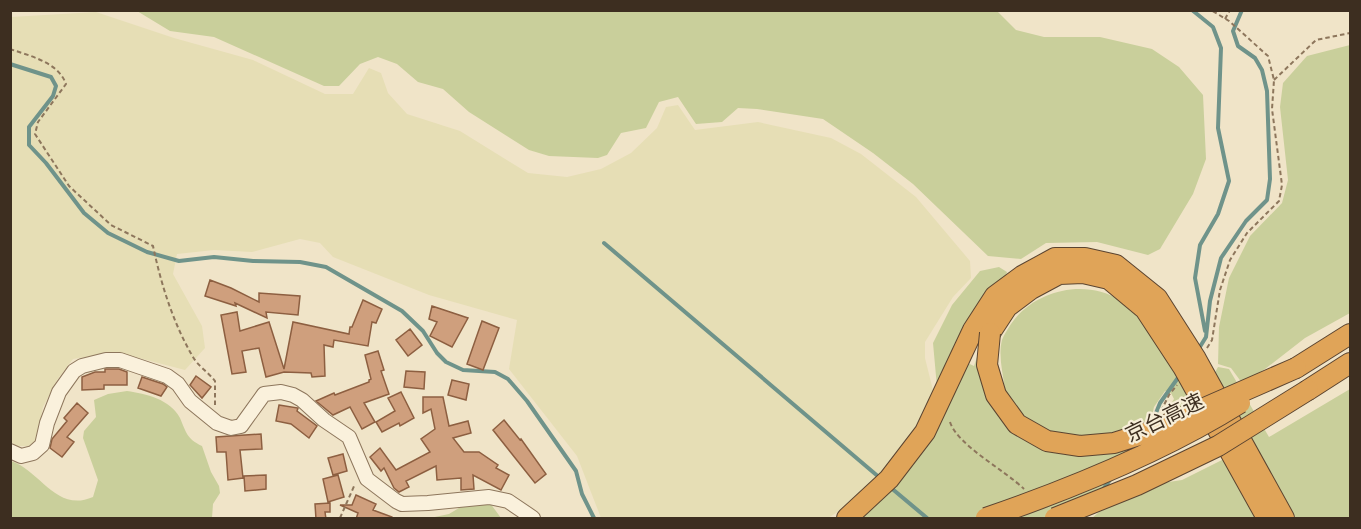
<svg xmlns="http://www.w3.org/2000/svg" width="1361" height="529" font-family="'IBM Plex Serif','Noto Sans SC',serif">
<rect width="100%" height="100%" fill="#f0e4c8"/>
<path fill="#e6deb5" d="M96 12 174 38 253 60 325 94H353L369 68 381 73 388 93 407 114 460 131 528 173 567 177 601 169 631 153 657 128 666 107 678 105 695 130 758 122 831 138 861 154 916 197 970 261 971 278 953 297 925 342V358L933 390 919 422 885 470 841 510 828 518H601L577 456 509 369 517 320 429 295 333 257 320 243 300 239 252 252 214 250 177 254 173 274 202 326 205 348 185 370 116 352 73 359 57 380 43 407 36 441 28 446H17L11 442V17Z"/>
<path fill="#c9cf9b" d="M137 11H997L1016 30 1044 37H1100L1152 49 1179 67 1203 95 1206 159 1193 194 1160 249 1148 255 1097 242 1046 243 1021 259 988 256 913 184 873 153 823 119 757 109 738 108 722 122 696 124 678 97 659 102 646 128 621 133 607 155 598 158 549 156 529 150 469 112 443 89 418 82 397 64 378 57 360 64 339 86H324L214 37 170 31Z
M1350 45V313L1305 338 1265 369 1242 383 1231 368 1218 364 1219 327 1229 278 1250 236 1282 203 1288 180 1280 107 1283 83 1307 56Z
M999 267 1007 272 1005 280 955 357 974 366 982 342 991 393 1005 390C1003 373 998 356 1002 340 1004 334 1008 329 1011 324 1034 290 1085 278 1120 300 1153 322 1175 370 1193 404L1166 416V412L1174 399 1171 393 1165 391 1154 407 1150 424 1080 518H855L922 429 937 387 933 343 952 305 980 271Z
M1218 367 1229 369 1269 437 1350 389V518H1292L1213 376Z
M127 391C146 394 170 399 180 418 186 432 187 439 202 446L211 472 219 486 220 493 213 504 212 518H11V461C41 471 56 513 93 497L98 480 83 438 84 431 96 417 94 400 108 394Z
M1224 459 1258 518H1092L1099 512 1129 498 1149 485 1182 480Z
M469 502 490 503 501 518H430L449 514Z"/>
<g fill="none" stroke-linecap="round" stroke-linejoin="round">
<path stroke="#6f938a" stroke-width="4" d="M1192 10 1213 27 1221 48 1218 128 1229 181 1218 214 1200 245 1195 278 1205 331
M10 64 51 77 56 86 53 96 29 127V145L46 163 84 213 108 233 147 252 179 261 214 257 253 261 300 262 326 267 402 311 423 331 437 353 446 362 463 370 495 372 508 379 527 401 576 471 582 494 594 518
M604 243 880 478
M1198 350 1206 337 1210 301 1221 258 1246 221 1267 200 1270 179 1267 91 1262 70 1255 58 1238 46 1233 31 1242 10
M1152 423 1160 403 1180 375
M890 487 927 518
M1102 491 1112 477"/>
</g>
<path fill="#cf9f7d" stroke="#8d5f41" stroke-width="1.5" d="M210 280 231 288 259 302V293L300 296 298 315 266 312 267 318 235 303 236 306 205 296Z
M363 300 382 309 376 323 372 322 368 346 334 340 333 347 324 345 325 376 312 377 311 373 284 372 266 377 259 348 242 351 246 372 232 374 221 315 237 312 240 331 269 322 284 369 293 322 349 334 350 327H352Z
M432 306 468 318 452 347 430 336 437 322 429 319Z
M482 321 499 328 483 370 467 364Z
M410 329 422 345 408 356 396 340Z
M378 351 384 370 381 371 389 394 364 403 375 422 362 429 350 407 333 415 316 401 334 393 335 395 369 382V380L371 379 365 355Z
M105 369H119L127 372V385H104V389L82 390V377L95 372H105Z
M406 371 425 372 424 389 404 387Z
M196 376 211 387 202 398 190 385Z
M142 377 163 384 167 387 161 396 138 388Z
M452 380 469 384 466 400 448 395Z
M401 392 414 418 400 426 399 423 382 432 376 422 395 411 388 398Z
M423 397H443L449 426 468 421 471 433 453 438 464 452H479L498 465 496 468 509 475 501 490 473 475 474 489 461 490V478L437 480 436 466 406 481 409 487 399 492 394 488 384 468 381 471 370 457 380 448 396 470 430 452 421 439 435 429 431 409 423 413Z
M77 403 88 413 67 437 74 442 62 457 50 448 52 439 67 421 64 418Z
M279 405 298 408 297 411 317 426 309 438 291 424 276 421Z
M504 420 520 440 521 439 546 474 535 483 493 430Z
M261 434 262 449 240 450 243 478 228 480 226 452H217L216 437Z
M343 454 347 471 333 475 328 458Z
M266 475V489L245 491 244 476Z
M338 475 344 497 328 502 323 479Z
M356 495 376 504 373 510 392 517V519H356L358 513 340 505H352Z
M330 503V512H325L326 519H316L315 504Z"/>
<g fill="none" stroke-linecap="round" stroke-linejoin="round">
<g stroke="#8d765c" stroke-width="16">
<path id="minor" d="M10 451 21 456 33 453 42 445 47 423 59 392 74 371 82 366 106 360H120L167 376 178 384 190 401 217 423 231 428 241 426 264 394 281 392 293 395 302 400 324 420 349 437 367 479 396 501 402 504 428 503 489 497 508 501 533 518"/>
</g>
<g stroke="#5b4430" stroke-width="22">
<path id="highway" d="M990 333 1007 307 1031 289 1059 274 1083 273 1109 279 1145 309 1183 367 1267 518
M1296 368 1350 334
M1308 390 1350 363
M847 518 889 479 925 432 973 330 995 296 1022 276 1055 258H1085L1116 265 1157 298 1196 359 1284 518"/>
</g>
<path stroke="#8d765c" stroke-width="2" stroke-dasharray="4.5 3" stroke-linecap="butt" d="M1225 19 1230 10
M10 49C30 56 58 62 66 84L38 122 35 134 69 186 111 225 153 246C161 284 173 323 193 357 198 366 208 372 215 381V407
M1274 80 1316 40 1350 33
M1207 348 1212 340 1220 290 1230 260 1247 233 1279 201 1282 185 1272 109 1274 80 1268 56 1229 21 1211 10
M1161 411 1169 395 1177 385
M950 422C957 445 1006 471 1024 489
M340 518 355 484"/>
<use href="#minor" stroke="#faf1dc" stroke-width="14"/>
<use href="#highway" stroke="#e0a458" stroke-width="20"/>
<g stroke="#5b4430" stroke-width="22" stroke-linecap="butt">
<path id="highway-bridge" d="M990 333 987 365 996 395 1017 424 1047 441 1080 446 1114 443 1152 431 1296 368
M986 518C1073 488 1162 452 1240 403
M1055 518 1137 485 1218 446 1308 390"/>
</g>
<use href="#highway-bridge" stroke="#e0a458" stroke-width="20"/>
</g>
<g text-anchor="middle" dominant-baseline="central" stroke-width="4.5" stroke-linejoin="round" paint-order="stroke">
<g font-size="21" fill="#3d2e20" stroke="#f7eed8">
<text transform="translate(1164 417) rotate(-26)">京台高速</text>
</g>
</g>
<rect width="1361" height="529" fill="none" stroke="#3d2e20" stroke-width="24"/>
</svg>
